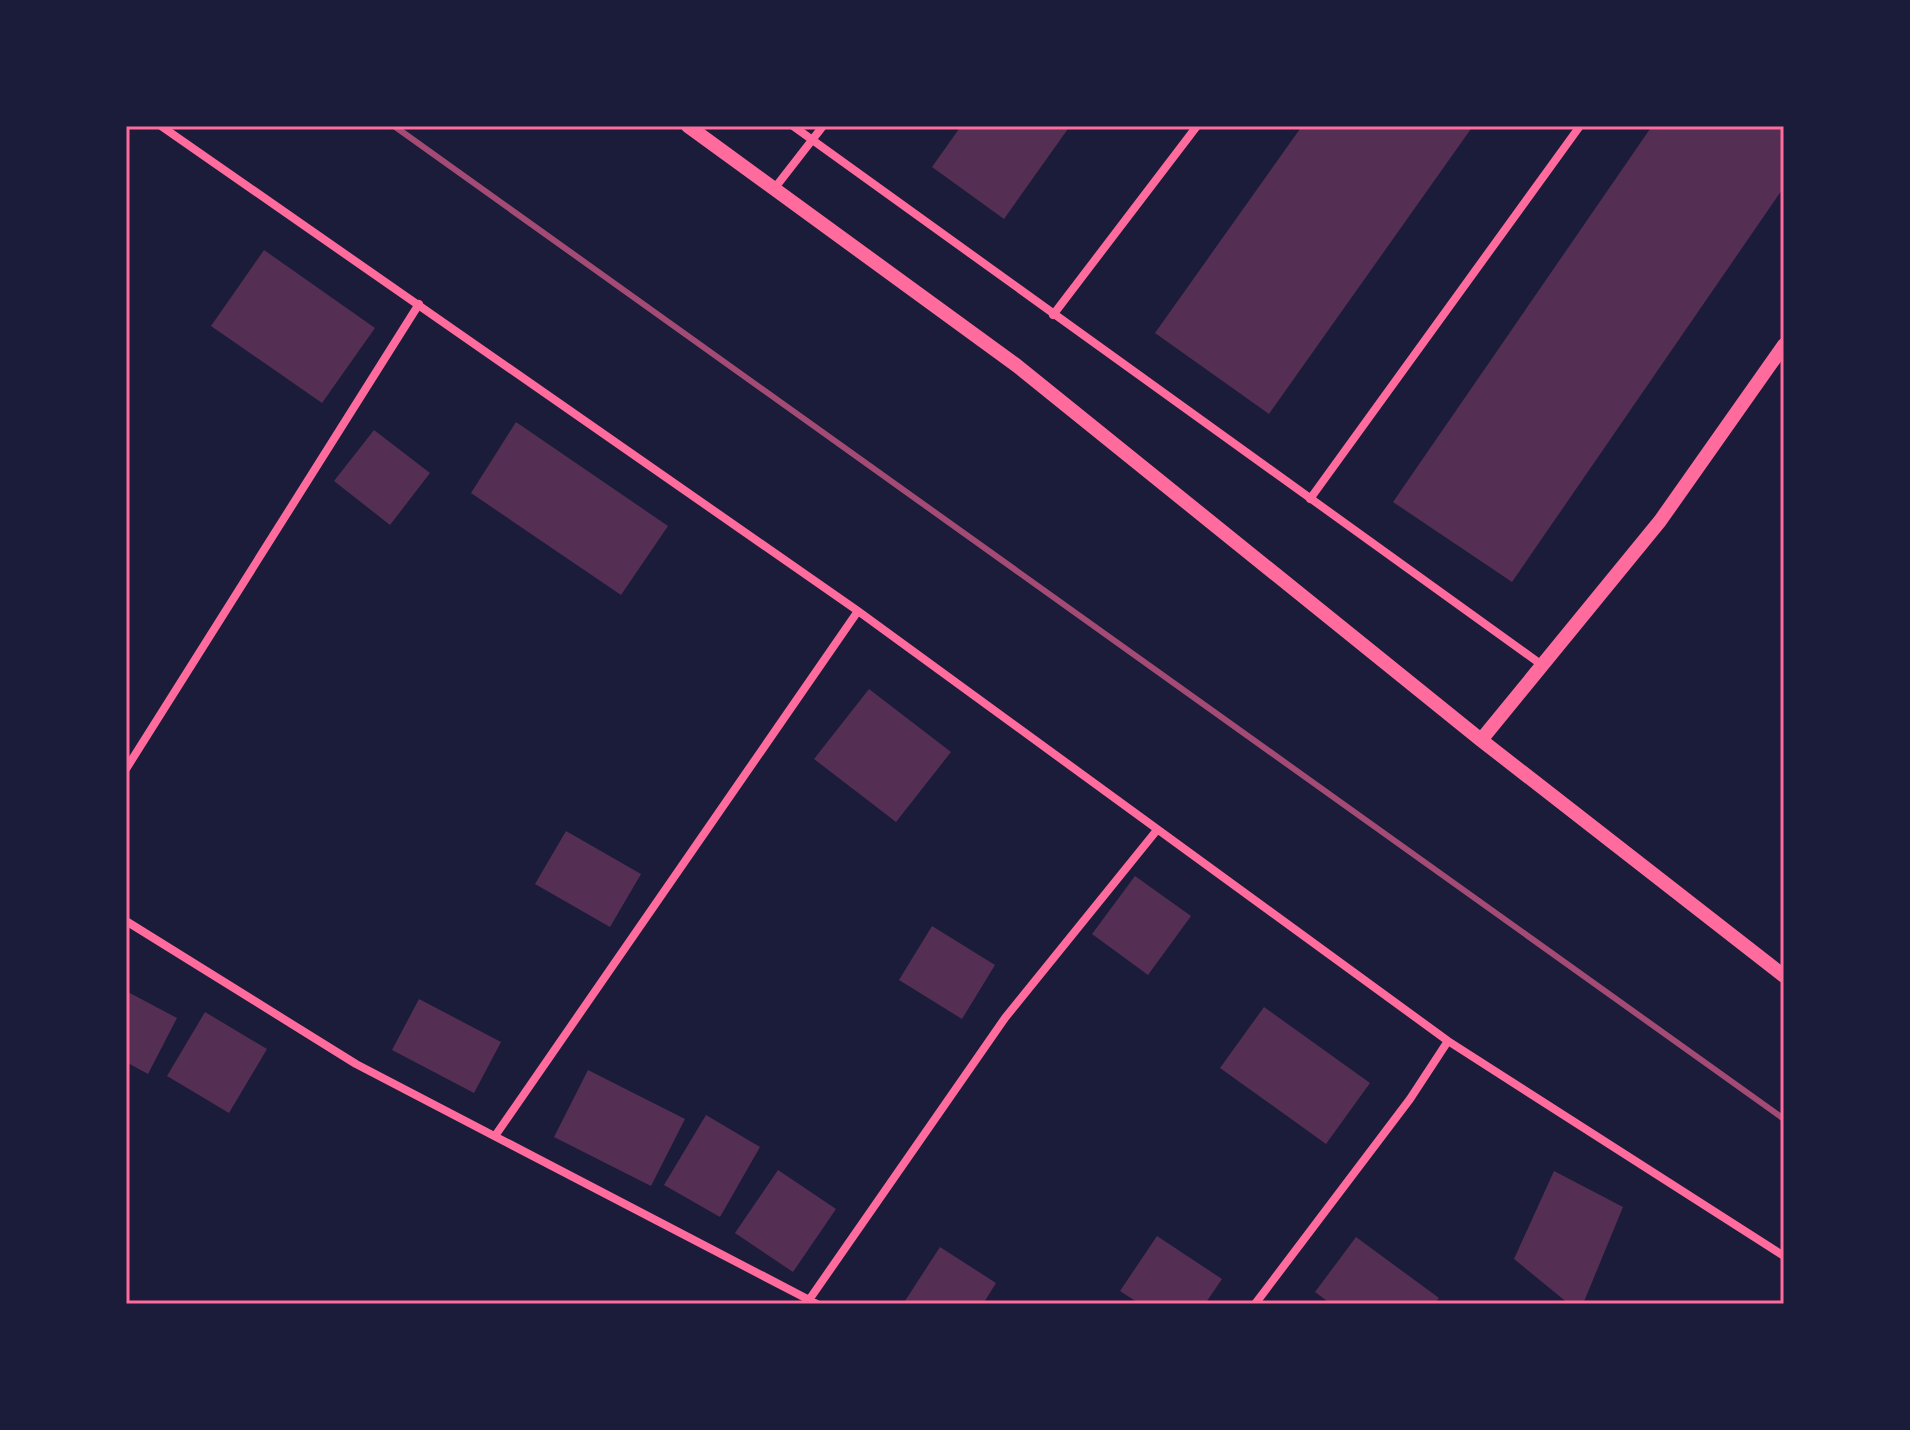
<svg xmlns="http://www.w3.org/2000/svg" width="1910" height="1430" font-family="Overpass,sans-serif">
<rect width="100%" height="100%" fill="#1b1b3a"/>
<path fill="#542f53" d="M961 126H1070L1004 219 932 167Z
M1302 126H1473L1269 414 1155 333Z
M1652 126H1784V187L1512 582 1393 502Z
M264 250 375 328 322 403 211 326Z
M516 422 668 526 621 595 471 493Z
M374 430 430 473 390 525 334 481Z
M869 689 951 752 896 822 814 759Z
M566 831 641 874 610 927 535 884Z
M1135 876 1191 916 1148 975 1092 934Z
M932 926 995 965 962 1019 899 980Z
M126 991 177 1018 148 1074 126 1062Z
M419 999 501 1042 474 1093 392 1050Z
M1264 1007 1370 1083 1326 1144 1220 1068Z
M205 1012 267 1049 229 1113 167 1076Z
M588 1070 685 1119 651 1186 554 1137Z
M706 1115 760 1147 720 1217 664 1185Z
M778 1170 836 1209 793 1272 735 1233Z
M1554 1171 1623 1207 1583 1304H1569L1514 1259Z
M1157 1236 1222 1279 1205 1304H1140L1120 1291Z
M1356 1237 1439 1298 1434 1304H1331L1315 1292Z
M940 1247 996 1283 983 1304H903Z"/>
<g fill="none" stroke-linecap="round" stroke-linejoin="round">
<path stroke="#ff6b9d" stroke-width="8" d="M161 126 858 611 1448 1041 1784 1256
M793 126 1542 665
M774 189 823 126
M1053 315 1197 126
M1310 499 1580 126
M126 769 419 304
M126 921 356 1064 817 1304
M495 1136 858 611
M809 1300 1005 1018 1157 830
M1255 1304 1410 1099 1448 1041"/>
<path stroke="#ff6b9d" stroke-width="14" d="M688 126 1016 365 1481 740 1784 976
M1481 740 1660 521 1784 345"/>
<path stroke="#a44b75" stroke-width="6" d="M394 126 1784 1119"/>
</g>
<rect width="1910" height="1430" fill="none" stroke="#1b1b3a" stroke-width="256"/>
<rect x="128" y="128" width="1654" height="1174" fill="none" stroke="#ff6b9d" stroke-width="3"/>
</svg>
